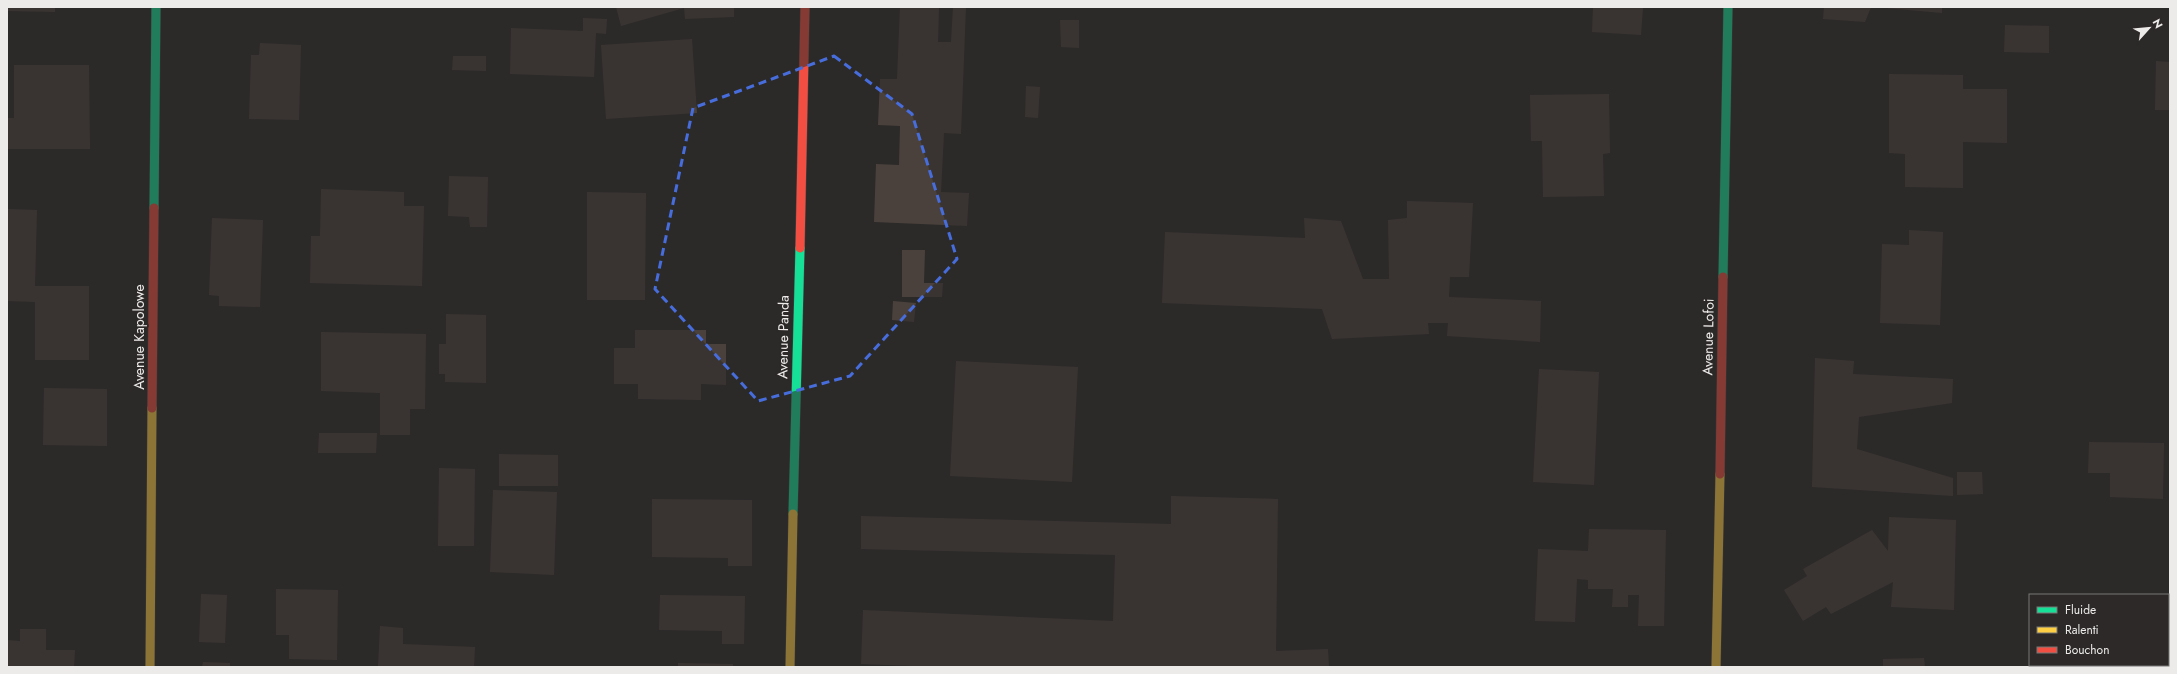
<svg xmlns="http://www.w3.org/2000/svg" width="2177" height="674" font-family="Jost,sans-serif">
<rect width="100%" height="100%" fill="#2b2a29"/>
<path fill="#4b413c" d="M7 7H55V12L7 11Z
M616 7H734V17L685 19 684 8 621 26Z
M900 7H939L938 42H951L953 7H966L961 134 944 133 941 192 969 193 967 226 874 222 876 164 899 165 900 126 878 125 880 79H897Z
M1593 7H1643L1641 35 1592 32Z
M1824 7H1871L1865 22 1823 19Z
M1875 7H1942V13Z
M583 18 607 19 606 34 596 33 594 77 510 74 511 28 583 31Z
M1060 20H1079V48L1061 47Z
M2005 25 2049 26V53L2004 52Z
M692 39 697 113 606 119 601 45Z
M260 43 301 45 299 120 249 119 251 55H259Z
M453 56H486V71L452 70Z
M2156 61 2170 62V110H2155Z
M14 65H89L90 149H7V118H14Z
M1889 74 1963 75V89H2007V143L1963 142V188L1905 187V154L1889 153Z
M1026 86 1040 87 1038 118 1025 117Z
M1609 94 1610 153 1603 154 1604 196 1543 197 1542 141H1531L1530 95Z
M449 176 488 177 487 227H470L469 217 448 216Z
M321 189 404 192V206H424L422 286 310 283 311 236H320Z
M587 192 646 193 645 300H587Z
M1407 201 1473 203 1469 277H1450L1449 297 1541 301 1540 342 1447 336 1448 323H1428L1429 334 1332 339 1322 309 1162 303 1165 232 1305 238 1304 218 1341 221 1363 279H1389L1388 220 1407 218Z
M7 209 37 210 35 286H89V360H35V302L7 301Z
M212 218 263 220 260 307 219 306V296L209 295Z
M1909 230 1943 232 1940 325 1880 323 1882 244 1909 245Z
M902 250H925L924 283H943L942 297H902Z
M893 301 916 303 914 322 892 320Z
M446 314 486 315V383L445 382V374H439V344H446Z
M635 330H706V344H726V385L701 384V400L638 399V384H614V348H635Z
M321 332 426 334 425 409H410V435H380V393L321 391Z
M1815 358 1854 361 1853 374 1953 379 1952 403 1859 417 1857 449 1953 478V496L1812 487Z
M956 361 1078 367 1072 482 950 476Z
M1539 369 1599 372 1594 485 1533 482Z
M44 388 107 389V446L43 445Z
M319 433H377L376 453H318Z
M2089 442 2164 443 2163 499 2110 497V473H2088Z
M499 454 558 455V486H499Z
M439 468 475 469 474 546H438Z
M1957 472H1982L1983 494 1957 495Z
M493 490 557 492 554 575 490 572Z
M1171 496 1278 499 1276 651 1328 649 1329 667H937L861 664 863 610 1113 621 1115 555 861 549V516L1171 524Z
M652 499 752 500V566H728V558L652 557Z
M1889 517 1956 520 1954 610 1891 607 1893 582 1831 614 1826 607 1803 621 1784 590 1807 576 1803 569 1872 530 1888 551Z
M1589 529 1666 530 1664 626H1638L1639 595H1628V607H1612L1613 589H1588V580L1577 579 1575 622 1535 621 1538 549 1588 551Z
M276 589 338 590 337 660 289 659V635H276Z
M201 594 227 595 225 643 199 642Z
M660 595 745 596 744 644H722V631L659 630Z
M380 626 403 628V644L475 647 474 667H378Z
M20 629H46V650H75L74 667H7V640L20 641Z
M1924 658 1925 667H1883V659Z
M203 662 230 663V667H202Z
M678 663 733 664V667H678Z"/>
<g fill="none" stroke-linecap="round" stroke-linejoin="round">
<g stroke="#474645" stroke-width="10">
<path id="fast" d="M154 208 156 7
M1723 277 1728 7
M793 514 800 248"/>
</g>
<g stroke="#474645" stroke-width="10">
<path id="slow" d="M150 667 152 408
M790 667 793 514
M1716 667 1720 474"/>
</g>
<g stroke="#474645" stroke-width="10">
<path id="jam" d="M800 248 805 7
M152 408 154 208
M1720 474 1723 277"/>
</g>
<use href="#fast" stroke="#16e098" stroke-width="9"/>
<use href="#slow" stroke="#ffcf43" stroke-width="9"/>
<use href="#jam" stroke="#f24e42" stroke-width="9"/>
</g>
<path d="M0 0H2177V674H0ZM834 56 912 114 957 259 850 376 758 401 655 289 693 108Z" fill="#2b2a29" fill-opacity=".55" fill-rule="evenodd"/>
<path fill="none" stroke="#476ddc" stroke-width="3" stroke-dasharray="8 5" stroke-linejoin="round" d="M834 56 912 114 957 259 850 376 758 401 655 289 693 108Z"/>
<g text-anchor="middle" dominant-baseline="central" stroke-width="3.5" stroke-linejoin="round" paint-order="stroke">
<g font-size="14" fill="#edebea" stroke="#2c2928">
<text transform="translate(139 337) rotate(-90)">Avenue Kapolowe</text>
<text transform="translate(783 337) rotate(-89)">Avenue Panda</text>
<text transform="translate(1708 337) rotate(-89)">Avenue Lofoi</text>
</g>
</g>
<rect width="2177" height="674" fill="none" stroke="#edebea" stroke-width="16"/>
<rect x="2029" y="594" width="140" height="72" fill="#2c2928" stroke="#797776"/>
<rect x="2037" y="607" width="20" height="6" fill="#16e098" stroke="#797776"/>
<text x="2065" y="614" font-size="12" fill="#edebea">Fluide</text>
<rect x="2037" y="627" width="20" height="6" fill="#ffcf43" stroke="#797776"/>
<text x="2065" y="634" font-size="12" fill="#edebea">Ralenti</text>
<rect x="2037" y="647" width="20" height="6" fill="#f24e42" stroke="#797776"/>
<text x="2065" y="654" font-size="12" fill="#edebea">Bouchon</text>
<g transform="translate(2149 28) rotate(63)" stroke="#2c2928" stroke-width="3" paint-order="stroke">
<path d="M0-3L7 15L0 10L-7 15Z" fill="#edebea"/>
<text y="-6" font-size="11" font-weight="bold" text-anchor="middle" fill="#edebea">N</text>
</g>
</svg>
